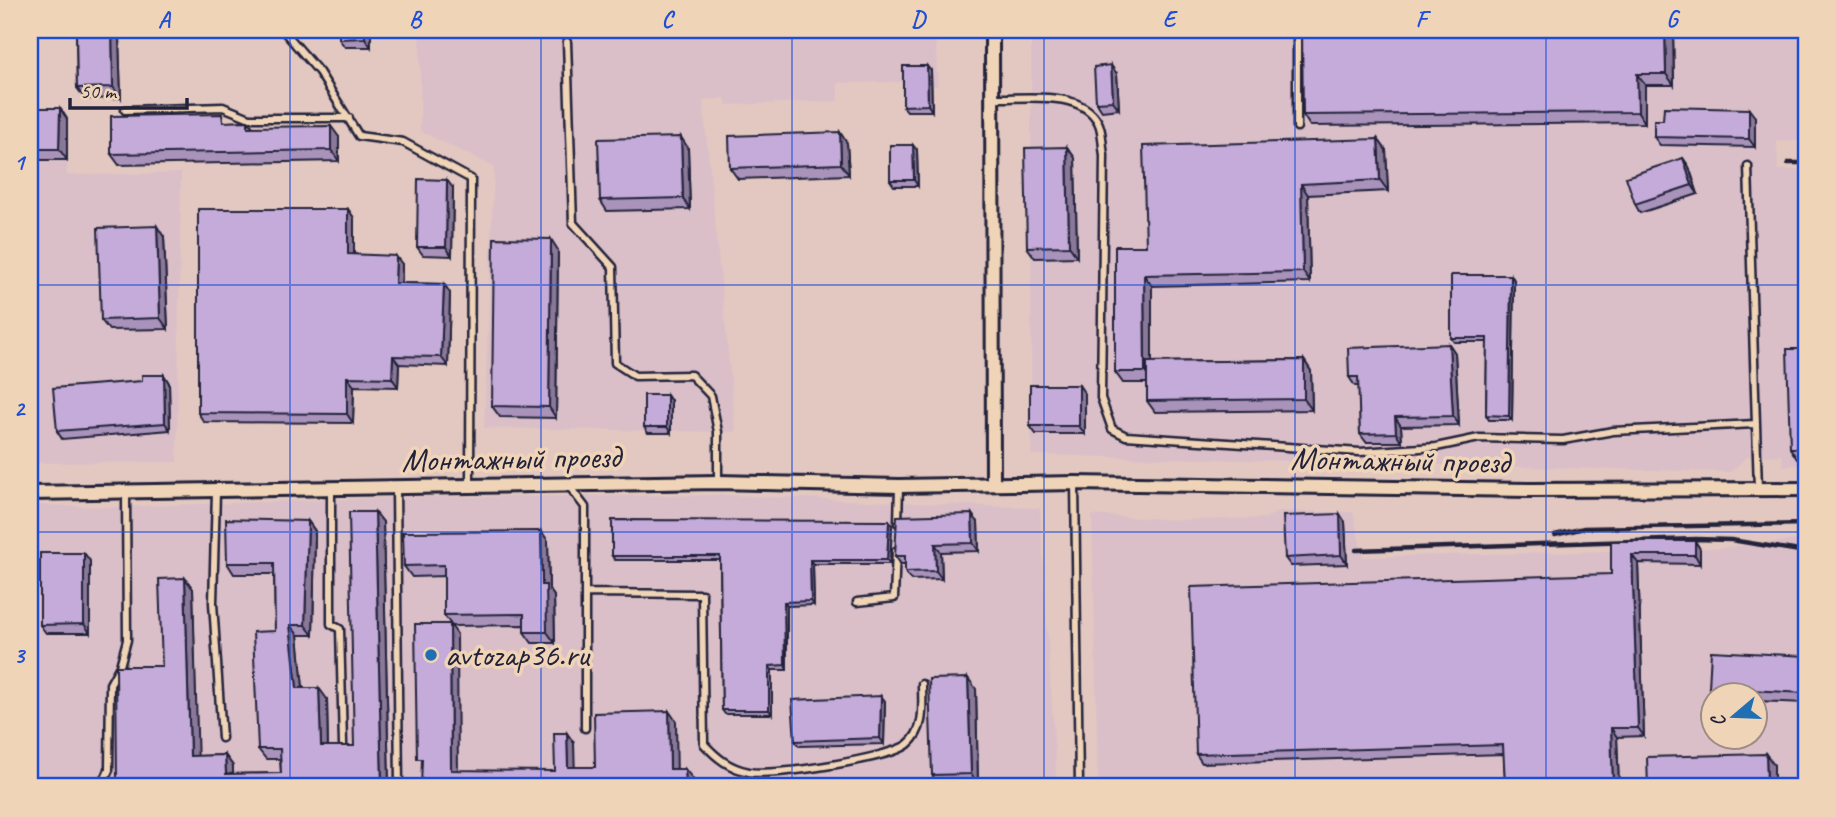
<svg xmlns="http://www.w3.org/2000/svg" width="1836" height="817" font-family="Caveat,sans-serif">
<rect width="100%" height="100%" fill="#e3c8c1"/>
<filter id="ink" filterUnits="userSpaceOnUse"><feTurbulence type="fractalNoise" baseFrequency=".0143" numOctaves="2"/><feDisplacementMap in="SourceGraphic" scale="14" xChannelSelector="R" yChannelSelector="G"/><feConvolveMatrix kernelMatrix="1 2 1 2 8 2 1 2 1" color-interpolation-filters="sRGB"/></filter>
<g filter="url(#ink)">
<path fill="#dabfc8" fill-rule="evenodd" d="M420 30H935L938 86 907 82 838 83V101L727 105 725 98 703 101 736 432 484 428 494 167 420 131Z
M1031 30H1806V140L1777 142 1778 170 1806 169V465L1783 466 1782 455 1746 457 1731 472 1031 455Z
M30 160H67V175L181 173 177 462 30 463Z
M727 495 1040 508 1057 787H30V505L112 507 412 497Z
M1279 511 1353 512 1363 557 1719 548 1806 539V787H1098L1092 515 1179 520 1265 518ZM1714 694H1756V736H1714Z"/>
<g fill="none" stroke-linecap="round" stroke-linejoin="round">
<g stroke="#22223b" stroke-width="11">
<path id="lane" d="M283 30 319 72 359 136 403 142 471 179 470 486
M1297 30V127
M567 42 573 223 613 267 615 363 635 376 691 375 711 396 718 432V482
M992 98C1023 99 1081 89 1098 122 1103 131 1102 145 1104 155L1101 398 1112 429 1126 436 1360 452 1436 447 1479 438 1563 440 1613 431 1755 424
M125 110 223 107 250 118H349
M1748 166 1758 489
M1075 483 1079 787
M569 486 585 507V728
M396 488 399 787
M331 489V624L340 629 343 744
M216 492 213 603 222 738
M898 523 899 486
M585 593 702 594 704 744C717 758 729 768 749 772 771 777 892 758 908 744 926 729 922 705 922 684
M857 602 894 598 896 551
M101 787 109 770 110 684 120 666 127 640 126 494"/>
</g>
<g stroke="#22223b" stroke-width="18">
<path id="street" d="M992 30 993 484
M30 493 718 482 899 486 1075 483 1529 490 1806 489"/>
</g>
<use href="#lane" stroke="#f0d4b7" stroke-width="6"/>
<use href="#street" stroke="#f0d4b7" stroke-width="12"/>
<path stroke="#22223b" stroke-width="4.5" d="M1788 163H1806
M1555 535 1584 528 1806 524
M1356 550 1696 539 1731 540 1806 552"/>
</g>
<path fill="#a993bb" stroke="#22223b" stroke-width="2" d="M76 30H229V36L119 38 121 98 85 99 77 88Z
M339 30H371V47H345L339 39Z
M896 30H939V35H900Z
M1302 30H1673L1674 85H1645V123L1310 126 1303 115Z
M931 71 932 111H907L903 106Z
M1117 74 1119 109 1102 111 1096 102Z
M30 108H60L67 119V160H30Z
M1755 117V147L1660 145 1654 137Z
M248 121 253 127 339 137V161L119 165 111 154 228 122Z
M1378 139 1386 150 1388 191 1308 195 1310 282 1152 286V362L1304 360 1311 371 1312 410 1155 412 1147 401V383H1123L1115 372 1146 246Z
M847 143 849 175 738 179 730 168Z
M1067 147 1075 158 1077 257 1035 258 1027 247Z
M688 148 690 209 607 211 600 200Z
M917 150 918 186H894L890 180Z
M1683 158 1689 167 1698 194 1640 213 1635 204Z
M453 188 452 256 423 255 417 247Z
M348 209 354 218V254L402 264V283L444 284 450 293 448 366 399 364 398 387 354 386 353 423 204 422 198 413Z
M164 237 168 329 109 330 101 320Z
M558 250 556 418 500 417 492 406Z
M1511 275 1514 280 1512 420H1489L1486 415 1487 342H1454L1451 338Z
M1449 344 1455 353 1459 425 1401 426 1402 442H1366L1360 434 1359 386H1355L1349 377Z
M1806 349V459H1797L1790 448Z
M164 375 169 383 170 430 62 439 57 431 142 381Z
M1085 394V434H1036L1030 426Z
M671 401V433H648L644 427Z
M375 512 383 522 389 787H120L117 783 162 666 185 578 193 589 197 756 225 755 233 766V774L281 773 280 759H266L258 749 275 631 274 574H234L227 563 308 521 315 531 313 635H298L303 688 327 699 328 746H354Z
M978 522 979 551 941 552 942 579 911 580 905 572V564H901L895 556Z
M1345 522 1347 564 1291 566 1285 558Z
M892 525 890 564H813L814 605 787 606V670H772V714H725L722 710 720 560H615L612 556Z
M541 531 548 541 549 589 554 596 555 643H532L524 632V625L452 626 444 615V576L412 577 404 566Z
M1611 541H1695L1700 549V564L1638 563 1644 736 1617 737 1619 787H1507L1505 783 1504 754 1202 763 1196 754 1611 574Z
M84 553 90 561V633H46L40 625Z
M1806 656V703L1755 701V695H1714L1709 688Z
M976 689 978 785 939 786 932 775Z
M881 696 885 701 884 744 799 746 795 741Z
M1774 765V787H1648Z"/>
<path fill="#8a7898" stroke="#22223b" stroke-width="2" d="M112 30H114L119 38 121 98 113 87Z
M365 30H371V47L365 38Z
M1665 30H1673L1674 85 1666 74Z
M1111 65 1117 74 1119 109 1113 101Z
M927 66 931 71 932 111 928 105Z
M1637 74 1645 85V123L1638 112Z
M60 108 67 119V160L59 149Z
M1749 109 1755 117V147L1749 139Z
M331 126 339 137V161L331 150Z
M840 132 847 143 849 175 841 164Z
M681 137 688 148 690 209 683 198Z
M1378 139 1386 150 1388 191 1380 180Z
M913 145 917 150 918 186 914 180Z
M1067 147 1075 158 1077 257 1069 246Z
M1683 158 1689 167 1698 194 1692 185Z
M447 180 453 188 452 256 446 247Z
M1301 184 1308 195 1310 282 1303 272Z
M348 209 354 218V263L348 254Z
M157 226 164 237 168 329 160 318Z
M551 239 558 250 556 418 549 407Z
M396 256 402 264 401 291 395 283Z
M1144 275 1152 286V383L1145 372Z
M1511 275 1514 280 1512 420 1509 416Z
M444 284 450 293 448 366 441 357Z
M1449 344 1455 353 1459 425 1453 416Z
M393 356 399 364 398 387 392 378Z
M1304 360 1311 371 1312 410 1304 399Z
M164 375 169 383 170 430 165 423Z
M347 377 354 386 353 423 347 414Z
M1079 385 1085 394V434L1079 426Z
M667 395 671 401V433L667 427Z
M1395 417 1401 426 1402 442 1396 433Z
M375 512 383 522 389 787H382Z
M972 514 978 522 979 551 973 543Z
M1340 514 1345 522 1347 564 1341 555Z
M308 521 315 531 313 635 305 625Z
M889 521 892 525 890 564 887 560Z
M541 531 548 541 549 589 554 596 555 643 547 632 542 585Z
M1695 541 1700 549V564L1695 555Z
M935 544 941 552 942 579 936 571Z
M84 553 90 561V633L84 624Z
M1632 555 1638 563 1644 736 1638 728Z
M810 560 813 564 814 605 811 601Z
M185 578 193 589 198 767 190 756Z
M784 602 787 606V670L785 665Z
M450 624 457 634 458 780 451 770Z
M290 625 298 635 304 699 297 688Z
M769 666 772 670V714L769 710Z
M968 678 976 689 978 785 971 774Z
M319 688 327 699 328 757 321 746Z
M881 696 885 701 884 744 880 738Z
M669 711 676 721 677 780 670 769Z
M1611 728 1617 737 1619 787H1613Z
M567 733 574 743 575 777 568 767Z
M1766 754 1774 765V787H1769L1767 784Z
M225 755 233 766V785L226 774Z
M685 769 693 779V787H686Z"/>
<path fill="#c5abd9" stroke="#22223b" stroke-width="2" d="M76 30H112L113 87 77 88Z
M339 30H365V38L339 39Z
M1302 30H1665L1666 74H1637L1638 112 1303 115Z
M1111 65 1113 101 1096 102 1094 67Z
M903 66H927L928 105 903 106Z
M1664 107 1749 109V139L1654 137V120H1663Z
M30 108H60L59 149H30Z
M222 114 223 122 248 121V127L331 126V150L111 154V116Z
M840 132 841 164 730 168 729 136Z
M681 137 683 198 600 200 598 139Z
M1378 139 1380 180 1301 184 1303 272 1144 275 1145 372H1115V246H1146L1143 146Z
M890 145H913L914 180H890Z
M1067 147 1069 246 1027 247 1025 148Z
M1683 158 1692 185 1635 204 1626 177Z
M418 179 447 180 446 247H417Z
M198 209H348V254L396 256 395 283 444 284 441 357 393 356 392 378 347 377V414L198 413Z
M157 226 160 318 101 320 98 228Z
M494 238 551 239 549 407 492 406Z
M1451 275H1511L1509 416 1486 415 1487 338H1451Z
M1449 344 1453 416 1395 417 1396 433 1360 434 1358 377H1349L1348 348Z
M1787 349H1806V448H1790Z
M1304 360V399L1147 401V362Z
M142 375H164L165 423 57 431 53 388 142 381Z
M1030 385H1079V426H1030Z
M644 395H667V427H644Z
M349 512H375L382 787H133V783H117L116 666H162L159 579 185 578 190 756 225 755 226 774 281 773 280 749H258L253 632 275 631 274 563H227L226 519 308 521 305 625H290L297 688H319L321 746H354Z
M972 514 973 543 935 544 936 571 905 572V556H895L897 516Z
M1340 514 1341 555 1285 558 1283 516Z
M612 520 889 521 887 560H810L811 601 784 602 785 665 769 666V710H722L720 556H612Z
M541 531 542 585H546L547 632H524V614L444 615V565L404 566 403 532Z
M1611 541H1695V555H1632L1638 728H1611L1613 787H1556V782L1505 783 1503 745 1196 754 1191 587 1611 574Z
M40 553H84V624L40 625Z
M415 624H450L451 770 555 771 554 733H567L568 767H595L594 713 669 711 670 769H685L686 787H421L422 759H417Z
M1711 651 1806 656V693L1709 688Z
M968 678 971 774 932 775 929 679Z
M881 696 880 738 795 741 792 700Z
M1766 754 1767 784 1648 787 1647 757Z"/>
</g>
<path fill="none" stroke="#1d4ed8" stroke-width="2" stroke-opacity="0.55" d="M290 30V787M541 30V787M792 30V787M1044 30V787M1295 30V787M1546 30V787M30 285H1806M30 532H1806"/>
<circle fill="#1f6fb2" stroke="#f0d4b7" stroke-width="2.5" cx="431" cy="655" r="7"/>
<g text-anchor="middle" dominant-baseline="central" stroke-width="7" stroke-linejoin="round" paint-order="stroke">
<g font-size="33" fill="#22223b" stroke="#f0d4b7">
<text transform="translate(511 458) rotate(-1)">Монтажный проезд</text>
<text transform="translate(1400 460) rotate(1)">Монтажный проезд</text>
</g>
<g font-size="33" fill="#22223b" stroke="#f0d4b7" text-anchor="start">
<text x="445" y="655">avtozap36.ru</text>
</g>
</g>
<rect width="1836" height="817" fill="none" stroke="#f0d4b7" stroke-width="77"/>
<g transform="translate(1734 716) rotate(251)"><circle r="33" fill="#f0d4b7" stroke="#9e8d85" stroke-width="2"/>
<path d="M0-5L12 26L0 18L-12 26Z" fill="#1f6fb2"/>
<text y="-10" font-size="19" font-weight="bold" text-anchor="middle" fill="#22223b">С</text>
</g>
<path d="M70 98v10h117v-10" fill="none" stroke="#22223b" stroke-width="3.5"/>
<text x="80" y="98" font-size="21" fill="#22223b" stroke="#f0d4b7" stroke-width="5" paint-order="stroke">50 m</text>
<rect x="38" y="38" width="1760" height="740" fill="none" stroke="#1d4ed8" stroke-width="2.5"/>
<g font-size="23" text-anchor="middle" font-weight="bold" fill="#1d4ed8">
<text x="164" y="27">A</text>
<text x="415" y="27">B</text>
<text x="667" y="27">C</text>
<text x="918" y="27">D</text>
<text x="1169" y="27">E</text>
<text x="1421" y="27">F</text>
<text x="1672" y="27">G</text>
<text x="19" y="170">1</text>
<text x="19" y="416">2</text>
<text x="19" y="663">3</text>
</g>
</svg>
